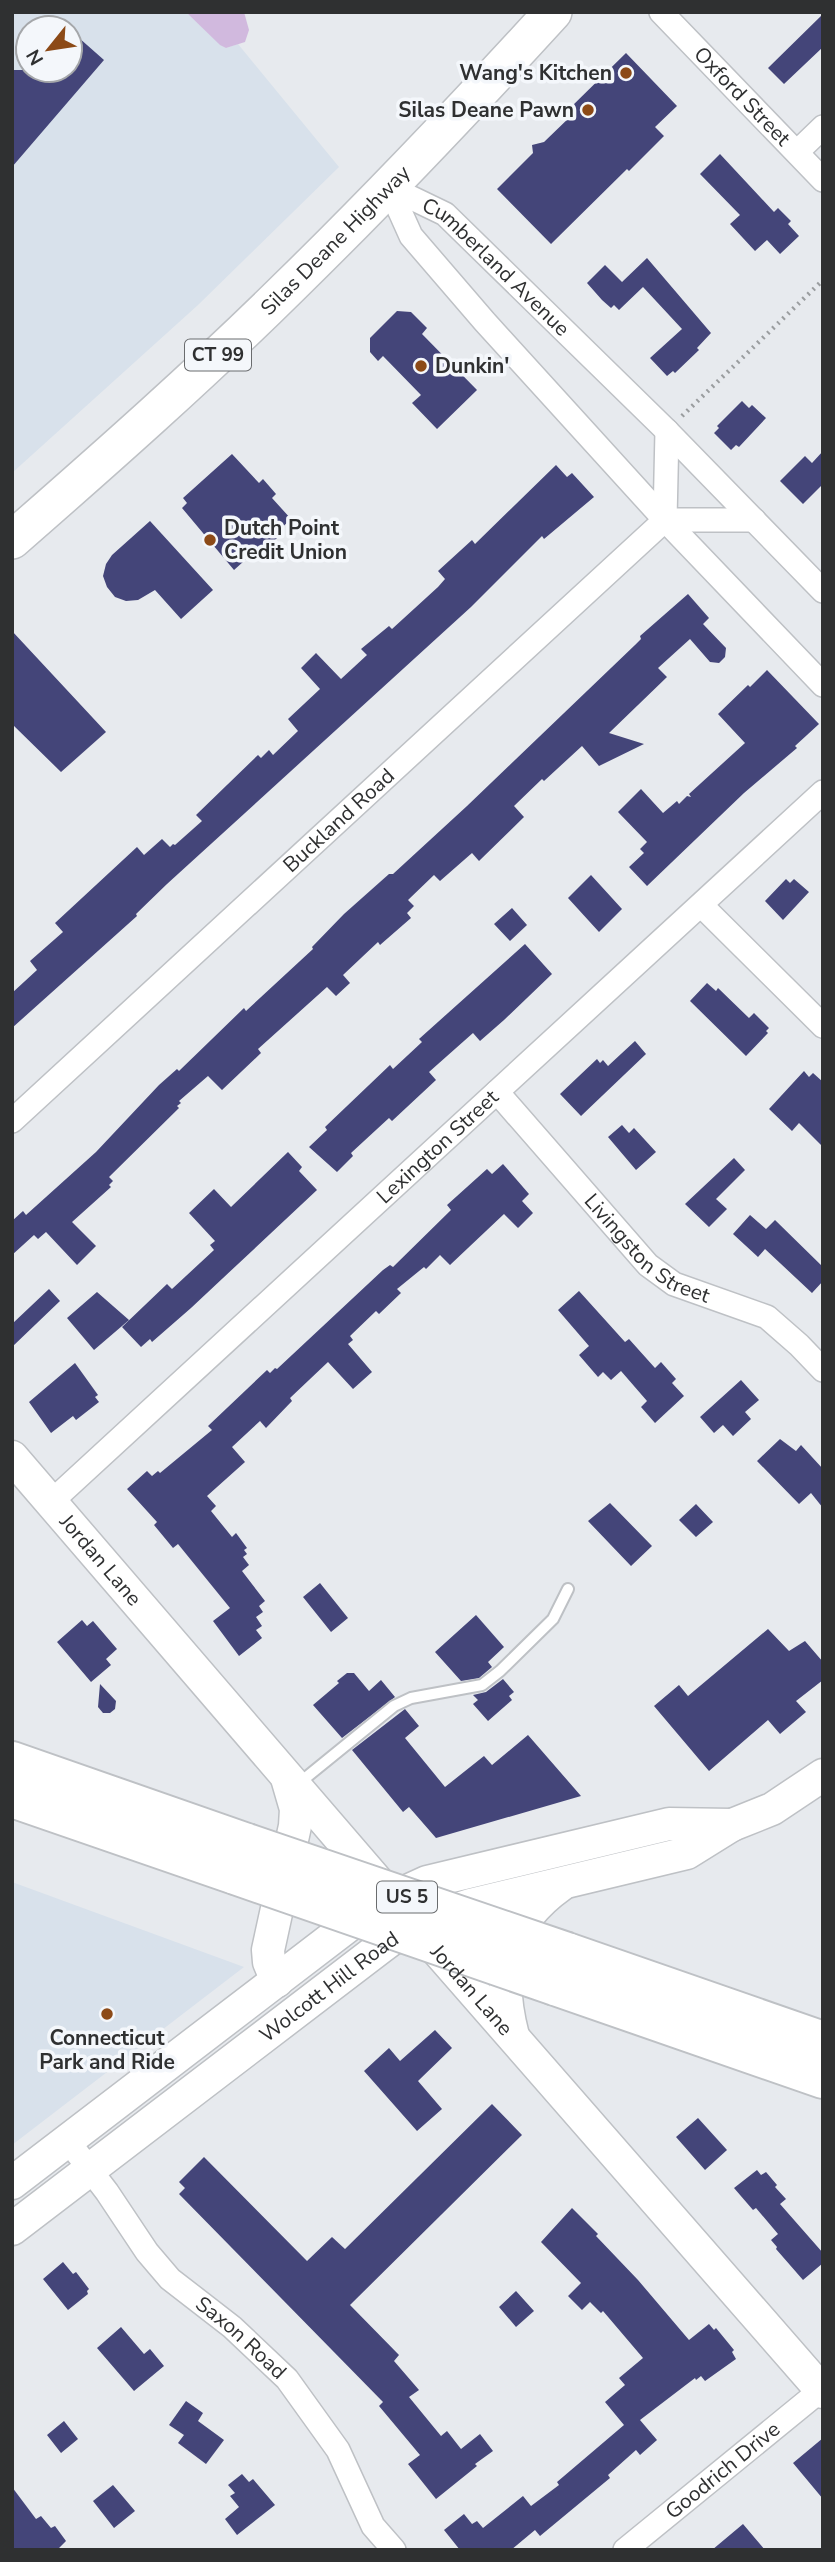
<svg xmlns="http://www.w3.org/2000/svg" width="835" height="2562" font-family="'Nunito Sans',sans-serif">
<rect width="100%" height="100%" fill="#e7eaee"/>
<path fill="#d8e1eb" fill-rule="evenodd" d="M12 12H186L221 45 226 48 238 44 339 167 198 305 12 473ZM28 28H70V70H28Z
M12 1882 244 1967 12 2145Z"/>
<path fill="#d1b9de" d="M186 12H244L249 30 245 42 226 48 220 45Z"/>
<path fill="#444579" d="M823 14V47L784 84 768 68Z
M70 30 104 60 12 167V70H70Z
M626 53 677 106 655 127 664 136 629 171 627 169 551 244 497 189 533 153 532 145 544 142 573 114 569 109Z
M720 154 774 212 778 208 791 221 788 224 799 236 780 254 767 240 755 251 730 224 740 215 700 174Z
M647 258 711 333 697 348 699 350 675 373 673 371 667 376 650 358 682 329 643 287 619 310 614 305 611 308 602 300 587 283 605 265 622 282Z
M397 311 411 312 427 328 422 334 477 390 437 429 412 403 421 395 383 356 378 361 370 352V338Z
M742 401 749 408 752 405 766 418 739 447 736 445 731 450 714 433 719 428 717 426Z
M823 451V484L803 504 780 481 805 456 812 463Z
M232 454 259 483 263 479 276 494 272 498 291 519 274 535 277 538 252 561 253 553 234 570 182 508 187 503 183 498Z
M556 465 567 477 572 473 594 497 544 539 542 536 471 607 167 884 136 914 137 916 12 1028V993L37 970 30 961 63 932 55 923 137 847 144 855 162 839 170 847 173 844 175 845 202 821 196 815 258 755 261 758 269 750 273 755 298 731 288 719 320 689 301 668 316 653 341 679 367 655 361 649 389 626 392 629 438 587 445 579 438 571 472 540 475 544Z
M150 521 213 590 181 619 155 590 138 600 126 601 115 597 107 587 103 576 106 564 112 555Z
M688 594 709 618 703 624 726 648 725 657 719 663 710 662 690 639 658 668 667 677 609 733 644 744 599 766 582 746 544 781 542 779 514 806 524 817 479 861 472 853 440 881 434 875 408 900 414 906 407 913 411 918 380 945 378 942 343 975 350 983 336 996 327 987 258 1049 261 1053 222 1090 208 1076 179 1101 181 1103 177 1106 179 1108 109 1177 113 1181 109 1185 111 1187 72 1222 96 1246 77 1265 46 1232 38 1239 34 1235 12 1255V1221L23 1211 26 1215 96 1152 159 1085 177 1069 179 1071 244 1008 246 1011 313 949 312 947 344 914 389 874H393L467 806 635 645 641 639 640 636Z
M12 631 106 732 61 772 12 724Z
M767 670 819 724 795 746 797 748 744 793 647 886 629 867 644 853 640 849 647 842 618 812 641 789 663 813 677 801 679 804 687 796 691 797 689 794 745 743 718 714 748 685 750 687Z
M591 875 622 909 599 932 568 898Z
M786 879 790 883 794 879 809 892 783 920 765 901Z
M512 908 527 925 510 941 494 924Z
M525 944 552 974 504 1020 480 1041 473 1033 429 1072 436 1080 392 1121 389 1118 351 1153 353 1156 337 1172 309 1147 327 1130 325 1127 390 1065 393 1069 422 1042 419 1039Z
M707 983 716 991 718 988 749 1018 754 1013 769 1028 766 1031 768 1033 746 1056 690 1001Z
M635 1041 646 1054 581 1116 560 1094 597 1059 600 1063 603 1060 608 1066Z
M804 1071 809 1077 813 1073 823 1082V1147L799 1123 792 1131 769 1109Z
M622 1125 629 1133 634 1128 656 1152 636 1170 608 1137Z
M288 1152 302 1167 299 1171 317 1190 191 1308 152 1342 150 1339 141 1347 122 1327 167 1284 172 1289 214 1250 210 1245 215 1241 189 1213 214 1189 231 1207Z
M734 1158 745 1170 716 1199 727 1209 709 1227 685 1204Z
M503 1164 529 1194 522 1201 533 1213 518 1228 504 1214 450 1265 440 1255 426 1269 424 1267 397 1289 401 1293 379 1314 376 1311 350 1336 353 1340 348 1344 372 1372 353 1389 328 1362 290 1398 292 1401 266 1428 260 1421 232 1447 245 1462 207 1496 216 1506 211 1511 232 1537 236 1533 247 1548 244 1550 247 1554 243 1557 249 1565 242 1571 265 1601 259 1606 263 1612 256 1617 262 1626 256 1630 262 1638 239 1656 213 1621 230 1608 178 1544 173 1548 154 1525 157 1522 127 1489 147 1471 152 1476 158 1471 160 1473 212 1430 208 1426 267 1370 270 1373 275 1368 277 1369 383 1270 390 1265 393 1267 451 1210 447 1205 487 1169 492 1174Z
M750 1215 766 1229 775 1220 823 1267V1281L812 1293 765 1249 758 1257 733 1234Z
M49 1289 60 1301 12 1347V1324Z
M579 1291 625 1342 629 1339 655 1368 661 1362 676 1379 672 1383 684 1396 655 1423 641 1407 647 1401 621 1371 611 1380 603 1372 598 1377 579 1355 589 1346 558 1310Z
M97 1292 129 1320 94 1350 67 1318Z
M75 1363 98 1395 95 1397 99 1402 76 1420 73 1416 51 1433 29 1402Z
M741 1380 759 1400 745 1412 751 1419 733 1436 723 1425 714 1433 700 1417Z
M780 1439 796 1451 801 1445 823 1469V1508L811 1493 799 1504 757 1461Z
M610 1503 652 1546 631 1566 588 1521Z
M696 1504 713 1522 696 1537 679 1520Z
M320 1583 348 1618 331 1632 303 1597Z
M476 1615 504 1647 488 1662 492 1667 479 1678 461 1681 435 1652Z
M82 1620 87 1626 93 1621 117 1649 106 1659 111 1665 91 1682 57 1642Z
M768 1629 789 1651 805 1641 823 1662V1680L796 1701 806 1712 780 1734 768 1720 709 1771 654 1706 679 1685 688 1696Z
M347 1673H354L369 1691 381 1680 395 1697 342 1738 313 1705 339 1683 337 1681Z
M503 1679 514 1692 509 1696 512 1700 488 1721 473 1704 478 1700 473 1695 486 1692Z
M100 1684 116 1701 115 1709 110 1713H103L98 1707Z
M405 1709 419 1726 405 1738 445 1787 484 1756 492 1765 528 1735 581 1796 436 1838 409 1807 403 1812 352 1750Z
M435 2030 452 2048 418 2081 442 2109 417 2131 364 2071 389 2048 400 2061Z
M492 2104 522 2135 350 2305 399 2355 394 2361 419 2390 409 2397 441 2436 447 2431 461 2449 480 2434 493 2451 475 2464 477 2466 436 2499 408 2464 420 2455 379 2406 383 2402 179 2194 185 2188 179 2182 204 2157 307 2261 332 2237 345 2249Z
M698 2118 727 2150 705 2170 676 2137Z
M757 2170 761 2175 766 2172 777 2185 775 2187 786 2199 780 2204 823 2253V2263L803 2280 776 2249 777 2247 771 2240 778 2234 756 2208 753 2210 734 2188Z
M572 2208 598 2234 596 2236 638 2280 689 2340 709 2324 714 2330 716 2328 734 2350 732 2352 736 2359 705 2381 701 2376 696 2380 695 2378 640 2420 657 2440 640 2455 636 2450 608 2475 610 2478 540 2536 535 2530 511 2550H460L444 2530 464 2514 472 2524 477 2521 483 2528 523 2496 531 2506 559 2485 557 2482 624 2425 605 2402 625 2385 619 2378 643 2358 603 2311 601 2313 590 2302 582 2310 568 2296 581 2283 541 2242Z
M63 2262 73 2274 76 2272 89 2289 87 2291 88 2294 68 2310 43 2279Z
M516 2291 534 2311 516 2327 499 2307Z
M121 2327 144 2354 150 2349 164 2366 134 2391 97 2348Z
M186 2401 203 2413 198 2421 224 2440 206 2464 178 2443 184 2435 169 2425Z
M64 2421 78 2439 61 2453 47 2435Z
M823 2438V2499L793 2463Z
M242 2474 249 2482 253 2479 275 2505 237 2535 225 2519 239 2507 230 2496 235 2493 228 2485Z
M113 2485 135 2511 114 2528 93 2501Z
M12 2487 36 2519 41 2516 51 2528 55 2526 66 2541 57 2550H12Z
M743 2524 765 2550H712Z"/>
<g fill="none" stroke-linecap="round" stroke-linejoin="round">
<g stroke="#bec1c5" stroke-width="14">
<path id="lane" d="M298 1784 394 1706 411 1698 482 1685 500 1671 553 1619 568 1589"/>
</g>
<g stroke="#bec1c5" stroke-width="26">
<g id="street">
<path id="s1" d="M661 12 823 180"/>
<path d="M797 152 823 127"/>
<path d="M389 187 411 236 485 322 665 520 823 685"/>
<path id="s2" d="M389 187 445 214 667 431 823 591"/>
<path d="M665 520 667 431"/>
<path d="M701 905 823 1026"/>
<path id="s3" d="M497 1092 648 1265 674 1284 767 1317 799 1345 823 1370"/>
<path id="s4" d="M12 1121 665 520H754"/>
<path id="s5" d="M51 1502 823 792"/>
<path id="s6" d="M68 2141 107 2192 147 2252 170 2279 232 2327 287 2379 338 2450 373 2526 394 2550"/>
<path id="s7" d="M625 2550 821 2390"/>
</g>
</g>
<g stroke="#bec1c5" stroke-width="35">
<g id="secondary">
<path id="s8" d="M12 1457 388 1894"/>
<path id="s9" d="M429 1941 823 2392"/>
<path d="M277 1981 269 1962 268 1950 295 1826 296 1809 287 1778"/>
<path d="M513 2036C496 1971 505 1925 561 1885"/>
<path d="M12 2183 357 1919 392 1898 427 1882 669 1824 732 1825"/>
<path id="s10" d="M12 2229 381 1947C407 1927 439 1914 470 1905L687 1853 732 1825 772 1809 823 1775"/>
</g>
</g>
<g stroke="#bec1c5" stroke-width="40">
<g id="primary">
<path id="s11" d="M12 540C107 457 202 373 291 285 381 197 468 105 553 12"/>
</g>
</g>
<g stroke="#bec1c5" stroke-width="42">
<path id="highway" d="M12 1761 247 1843
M12 1798 235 1875
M567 1952 823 2041
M555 1986 823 2079"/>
</g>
<path stroke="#9a9d9f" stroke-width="4.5" stroke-dasharray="2 5" stroke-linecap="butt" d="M682 416 823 280"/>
<use href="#lane" stroke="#fff" stroke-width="10"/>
<use href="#street" stroke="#fff" stroke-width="23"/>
<use href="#secondary" stroke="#fff" stroke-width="32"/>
<use href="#primary" stroke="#fff" stroke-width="37"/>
<use href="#highway" stroke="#fff" stroke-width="38"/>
<g stroke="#bec1c5" stroke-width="42" stroke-linecap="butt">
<path id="highway-bridge" d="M247 1843 567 1952
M235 1875 555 1986"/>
</g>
<use href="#highway-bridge" stroke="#fff" stroke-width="38"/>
</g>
<g fill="#8c4a17" stroke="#f4f7fb" stroke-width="2.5">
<circle cx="626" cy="73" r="7"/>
<circle cx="588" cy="110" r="7"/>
<circle cx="421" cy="366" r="7"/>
<circle cx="210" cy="540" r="7"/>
<circle cx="107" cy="2014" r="7"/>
</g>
<g text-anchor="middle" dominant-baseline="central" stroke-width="7" stroke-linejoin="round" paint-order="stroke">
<g fill="#f4f7fb" stroke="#6a6c6e" stroke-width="2">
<rect x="185" y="339.5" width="66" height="31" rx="5"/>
<rect x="377" y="1881.5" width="60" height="31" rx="5"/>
</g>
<g font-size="19" font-weight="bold" fill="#2f3031">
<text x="218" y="355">CT 99</text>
<text x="407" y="1897">US 5</text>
</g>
<g font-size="21" font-weight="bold" fill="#2f3031" stroke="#f4f7fb" text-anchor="end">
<text x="612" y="73">Wang's Kitchen</text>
<text x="574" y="110">Silas Deane Pawn</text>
<text x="435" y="366" text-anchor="start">Dunkin'</text>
<text x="224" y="528" text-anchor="start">Dutch Point<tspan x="224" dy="24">Credit Union</tspan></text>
<text x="107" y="2038" text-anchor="middle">Connecticut<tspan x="107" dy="24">Park and Ride</tspan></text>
</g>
<g font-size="21" fill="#2f3031" stroke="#f4f7fb">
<text stroke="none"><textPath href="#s1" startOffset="117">Oxford Street</textPath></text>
<text stroke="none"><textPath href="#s11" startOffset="441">Silas Deane Highway</textPath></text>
<text stroke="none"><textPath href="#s2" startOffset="135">Cumberland Avenue</textPath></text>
<text stroke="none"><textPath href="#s4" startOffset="444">Buckland Road</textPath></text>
<text stroke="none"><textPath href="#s5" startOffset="525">Lexington Street</textPath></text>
<text stroke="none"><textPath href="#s3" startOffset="219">Livingston Street</textPath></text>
<text stroke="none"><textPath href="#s8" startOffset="136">Jordan Lane</textPath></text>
<text stroke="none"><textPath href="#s10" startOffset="399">Wolcott Hill Road</textPath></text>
<text stroke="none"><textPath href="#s9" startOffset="65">Jordan Lane</textPath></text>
<text stroke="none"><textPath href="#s6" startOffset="264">Saxon Road</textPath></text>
<text stroke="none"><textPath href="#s7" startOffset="126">Goodrich Drive</textPath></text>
</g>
</g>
<rect width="835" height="2562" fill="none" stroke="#2f3031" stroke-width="28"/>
<g transform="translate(49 49) rotate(240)"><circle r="33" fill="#f4f7fb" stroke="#a5a7aa" stroke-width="2"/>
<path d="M0-5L12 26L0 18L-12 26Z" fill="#8c4a17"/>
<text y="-10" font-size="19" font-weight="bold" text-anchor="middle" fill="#2f3031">N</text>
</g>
</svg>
